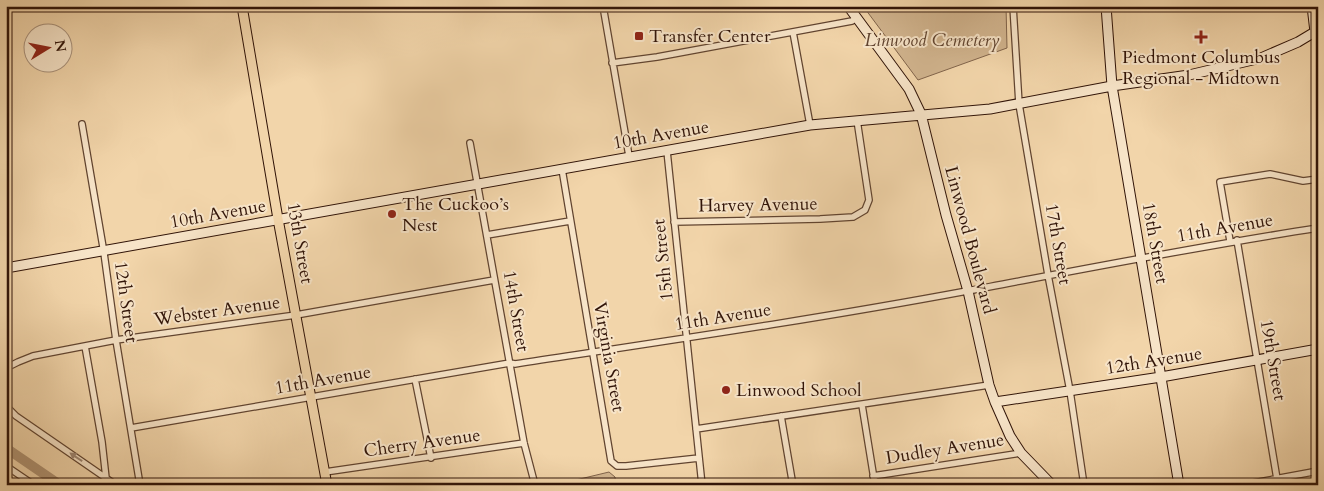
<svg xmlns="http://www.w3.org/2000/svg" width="1324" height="491" font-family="Cardo,serif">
<rect width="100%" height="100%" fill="#f2d5aa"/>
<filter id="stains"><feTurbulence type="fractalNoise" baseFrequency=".004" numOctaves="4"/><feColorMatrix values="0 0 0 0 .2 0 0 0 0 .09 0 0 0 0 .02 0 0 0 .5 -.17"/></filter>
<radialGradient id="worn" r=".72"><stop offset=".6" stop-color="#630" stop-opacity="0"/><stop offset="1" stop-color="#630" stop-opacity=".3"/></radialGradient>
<path fill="#d1b48e" stroke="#81644b" d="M863 6H1006L1007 48 918 80Z
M609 472 615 477 616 485H555Z"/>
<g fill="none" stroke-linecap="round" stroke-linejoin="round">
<path stroke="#b09373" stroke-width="10" d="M6 448 60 485"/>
<g stroke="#614430" stroke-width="8">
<path id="street" d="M603 6 629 156
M1013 6 1019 104 1048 275 1070 391 1084 485
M793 32 810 125
M612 63 657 57 852 21 856 18
M82 124 104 253 116 340 140 485
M470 143 524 443 535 485
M667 151 702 485
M562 169 611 461 617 466H626L699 458
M674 222 820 219 853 217 865 210 869 200 857 120
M487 235 570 221
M1237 240 1278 485
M1230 241 1220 182 1270 174 1303 181 1318 179
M85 346 102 442 106 478
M6 368 18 362 33 356 116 340 296 315 494 280
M415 379 431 458
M862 405 875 485
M6 406 16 416 116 485
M781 416 792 480
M131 428 510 363 515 364C666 341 817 319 967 291 1084 269 1200 246 1318 228
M696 429 989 385
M6 466 34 485
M325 472 524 443
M873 476 1021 453
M1242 485 1318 471"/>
</g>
<g stroke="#311408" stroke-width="11">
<path id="secondary" d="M848 6 909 89 921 114 946 215 968 291 989 385 995 402 1010 436 1021 453 1052 485
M1106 6 1112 86 1179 485
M1312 6 1315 32
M6 268 810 125 990 109 1112 86 1189 75 1261 58 1298 42 1318 30
M995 402 1161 377 1318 349"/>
</g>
<g stroke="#311408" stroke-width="11">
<path id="primary" d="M242 6 278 219 327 485"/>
</g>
<use href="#street" stroke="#f7e4c8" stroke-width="5.5"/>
<use href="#secondary" stroke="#f7e4c8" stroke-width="9"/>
<use href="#primary" stroke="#f2d5aa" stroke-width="9"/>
</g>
<defs><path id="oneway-solid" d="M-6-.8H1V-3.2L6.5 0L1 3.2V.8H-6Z" transform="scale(1.25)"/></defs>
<use fill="#9e8672" href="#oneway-solid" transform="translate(76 457) rotate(-146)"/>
<g fill="#8f2418" stroke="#f7e4c8" stroke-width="2">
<rect x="634" y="31" width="10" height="10" rx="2.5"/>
<path d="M1198.5 29.5h5v5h5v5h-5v5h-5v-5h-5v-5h5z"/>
<circle cx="392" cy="214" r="5"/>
<circle cx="726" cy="390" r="5"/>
</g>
<g text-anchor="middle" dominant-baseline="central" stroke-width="4" stroke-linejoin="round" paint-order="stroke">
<g font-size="18" fill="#311408" stroke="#f7e4c8" text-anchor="start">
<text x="649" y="36">Transfer Center</text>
<text x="1201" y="57" text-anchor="middle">Piedmont Columbus<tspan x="1201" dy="21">Regional - Midtown</tspan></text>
<text x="402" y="204">The Cuckoo’s<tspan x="402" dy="21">Nest</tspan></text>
<text x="736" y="390">Linwood School</text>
</g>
<g font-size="18" font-style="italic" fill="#614430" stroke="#f7e4c8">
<text x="932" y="40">Linwood Cemetery</text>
</g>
<g font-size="18" fill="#311408" stroke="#f7e4c8">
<text transform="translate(661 135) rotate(-10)">10th Avenue</text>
<text transform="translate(758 205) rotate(-1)">Harvey Avenue</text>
<text transform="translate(218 214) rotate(-10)">10th Avenue</text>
<text transform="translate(1225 228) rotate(-10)">11th Avenue</text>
<text transform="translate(970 240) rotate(75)">Linwood Boulevard</text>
<text transform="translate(300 243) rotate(80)">13th Street</text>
<text transform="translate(1155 243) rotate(80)">18th Street</text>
<text transform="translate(1058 244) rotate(80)">17th Street</text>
<text transform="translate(663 260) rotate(-96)">15th Street</text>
<text transform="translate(126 302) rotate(82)">12th Street</text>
<text transform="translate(217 311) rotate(-8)">Webster Avenue</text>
<text transform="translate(516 311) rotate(80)">14th Street</text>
<text transform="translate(723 317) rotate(-9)">11th Avenue</text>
<text transform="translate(609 357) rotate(80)">Virginia Street</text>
<text transform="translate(1273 360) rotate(80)">19th Street</text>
<text transform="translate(1154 361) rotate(-9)">12th Avenue</text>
<text transform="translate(323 380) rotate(-10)">11th Avenue</text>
<text transform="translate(422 443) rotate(-8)">Cherry Avenue</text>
<text transform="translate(945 449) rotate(-9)">Dudley Avenue</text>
</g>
</g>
<rect width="1324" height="491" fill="none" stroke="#f2d5aa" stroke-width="25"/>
<rect x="8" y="8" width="1309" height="476" fill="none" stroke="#311408" stroke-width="2.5"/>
<rect x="12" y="12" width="1299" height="466" fill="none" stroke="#311408"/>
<g transform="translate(48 48) rotate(80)"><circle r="24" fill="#f7e4c8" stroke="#a8917b"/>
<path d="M0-4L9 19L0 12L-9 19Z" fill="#8f2418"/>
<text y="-8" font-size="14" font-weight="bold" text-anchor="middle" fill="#311408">N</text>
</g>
<rect width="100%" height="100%" filter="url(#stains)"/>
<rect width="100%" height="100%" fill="url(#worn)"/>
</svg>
